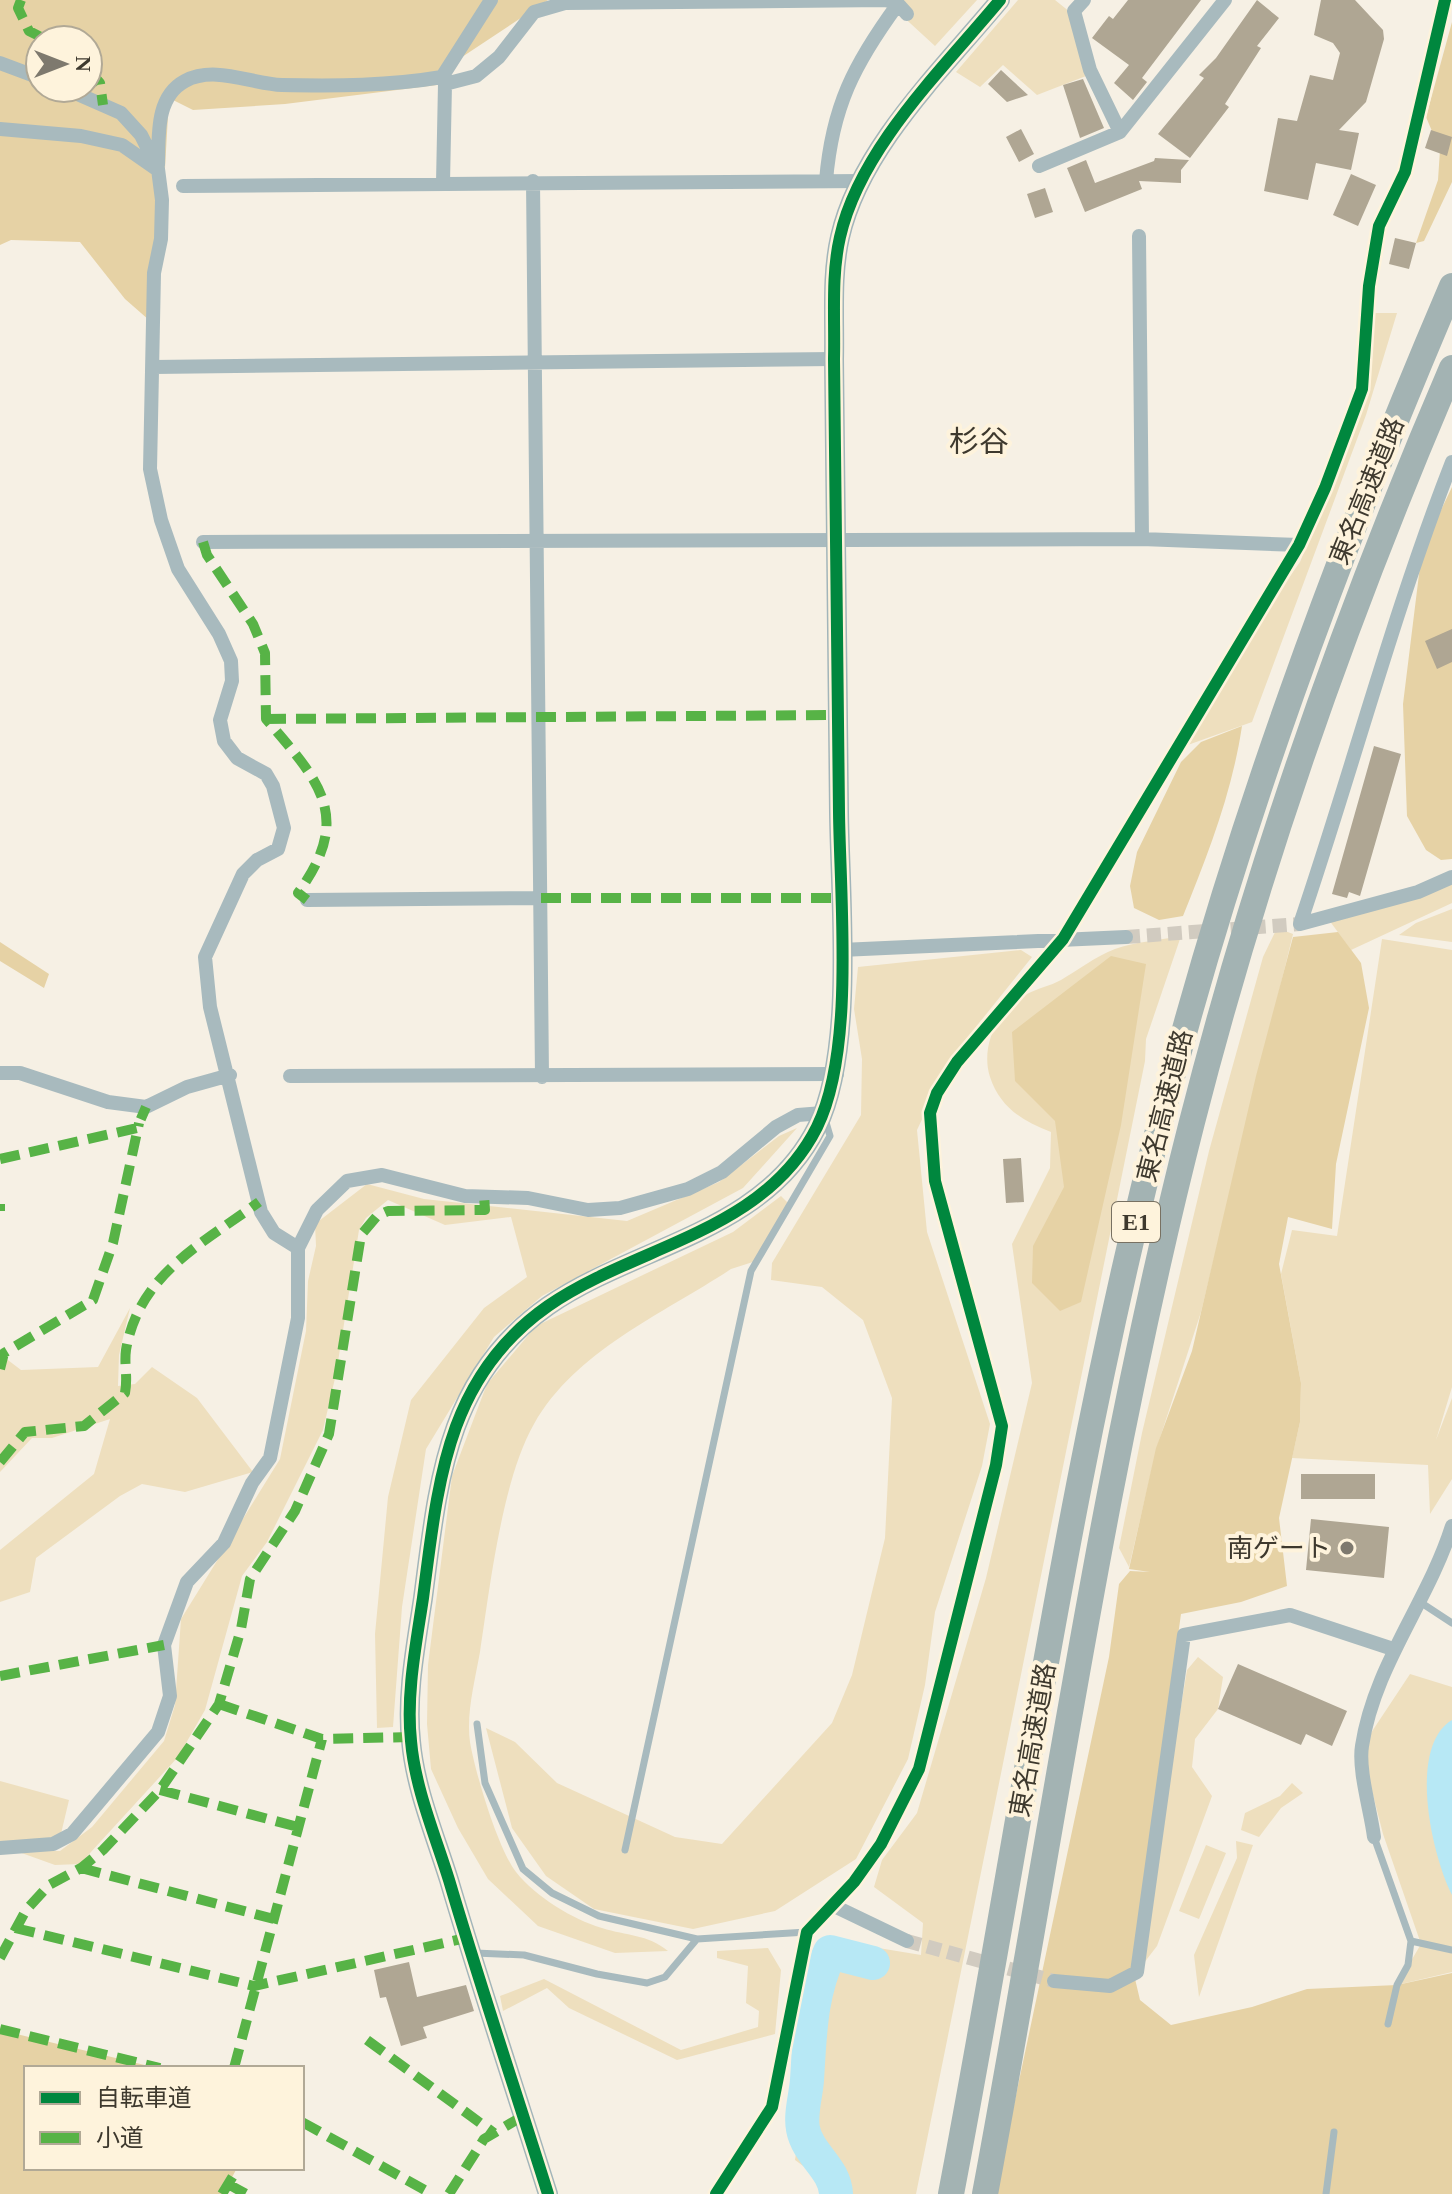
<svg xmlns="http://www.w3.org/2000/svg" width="1452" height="2194" font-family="'Times New Roman','Noto Sans JP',serif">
<rect width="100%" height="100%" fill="#f6f0e4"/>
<path fill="#eedfbe" d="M845 0H977L935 46 886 1Z
M1018 0H1055L1070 12 1086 76 1037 95 1003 65 980 87 956 72Z
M1374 313H1397L1366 415 1252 722 1185 746 1259 620 1300 562 1365 400Z
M1452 873V903L1351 950 1329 920Z
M1452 909V942L1399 935 1416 923Z
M1277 928 1293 934 1201 1312 1157 1447 1129 1567 1119 1548 1142 1433 1209 1151 1263 957Z
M1181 936 1146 1039 1145 1061 916 2194H822L821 2179 795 2160 807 2079 796 2045 808 1973 824 1939 921 1955 923 1923 874 1887 882 1860 917 1813 986 1578 1032 1383 1012 1244 1050 1168 1051 1132C1022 1121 1000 1107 990 1077 980 1046 998 1008 1027 994 1038 988 1050 986 1061 980 1078 970 1096 956 1115 949 1135 942 1160 940 1181 936Z
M1382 939 1452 950V1387L1436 1440 1452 1398V1479L1430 1514 1428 1465 1292 1458 1300 1422 1301 1383 1281 1274 1292 1230 1337 1236Z
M1021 950 1032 957 951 1058 917 1130 927 1232 990 1424 982 1466 935 1612 925 1685 908 1759 856 1859 775 1911 693 1929 594 1909 546 1876 512 1828 486 1728 515 1742 557 1783 675 1837 722 1844 832 1723 852 1675 885 1538 892 1398 863 1320 822 1287 771 1280 772 1263 861 1115 862 1059 854 1009 858 967Z
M797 1128 743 1188 542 1296 494 1337 426 1449 402 1607 393 1727 377 1728 375 1634 388 1497 411 1400 484 1308 527 1277 511 1217 445 1225 388 1200 366 1218 359 1230 336 1374 323 1430 267 1542 242 1576 205 1710 178 1757 80 1864 55 1865 16 1851H60L92 1827 164 1741 175 1705 181 1619 280 1459 306 1331 308 1281 316 1246 315 1224 367 1184 424 1199 627 1221 719 1182 779 1136Z
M781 1196 791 1206 756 1261 731 1269C663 1314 576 1350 534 1424 502 1480 490 1587 480 1652 475 1680 466 1714 470 1742 475 1772 498 1849 516 1872 536 1897 572 1919 602 1928 627 1936 647 1934 668 1951L615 1953 538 1926 488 1879 458 1828 431 1769 427 1724 428 1665 452 1476 487 1384 536 1326 733 1232Z
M130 1308 119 1355 118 1386 135 1384 152 1367 197 1398 253 1472 185 1492 142 1484 120 1496 36 1558 30 1592 0 1602V1550L94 1474 110 1419 52 1438H32L0 1472V1354L21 1370 98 1367Z
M1198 1657 1223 1677 1218 1709 1195 1739 1192 1767 1212 1796 1157 1946 1137 1972 1187 1670Z
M1410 1674 1452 1687V1972L1397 1985 1421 1944 1383 1834 1361 1748Z
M0 1781 69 1800 60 1838 0 1844Z
M1292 1783 1303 1793 1281 1808 1259 1837 1241 1830 1245 1813 1280 1796Z
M1236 1841 1253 1845 1199 1997 1194 1955 1237 1858Z
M1206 1845 1226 1853 1199 1919 1179 1911Z
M768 1948 781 1970 775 2034 677 2060 569 2008 547 1988 503 2011 500 1996 544 1979 681 2050 758 2027 759 2011 746 2003 748 1966 717 1958V1951Z"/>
<path fill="#e6d2a5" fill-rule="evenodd" d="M0 0H548L459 59 445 84 285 104 193 110 169 98 162 221 149 320 125 299 80 242 11 240 0 245ZM40 40H88V88H40Z
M1452 22V182L1424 241 1416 243 1438 180 1440 150 1426 117Z
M1452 487V859L1441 860 1426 850 1407 816 1403 704 1422 550Z
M1242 726C1232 793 1208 854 1183 916L1159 920 1134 908 1130 886 1137 852 1181 762 1201 742Z
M1338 932 1361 963 1369 1008 1336 1164 1332 1229 1288 1217 1279 1264 1301 1383 1300 1422 1279 1518 1287 1586 1241 1602 1181 1614 1132 1966 1140 2000 1171 2025 1252 2007 1307 1989 1397 1985 1452 1973V2194H995L1109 1657 1119 1584 1130 1571 1150 1572 1129 1569 1156 1448 1192 1351 1256 1076 1293 937Z
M0 942 49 974 44 988 0 961Z
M1111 956 1146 964 1121 1125 1081 1302 1060 1311 1032 1283 1033 1246 1064 1187 1055 1121 1015 1081 1012 1032Z
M0 2030 157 2068H26V2168H237L223 2194H0Z"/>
<path fill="#b7e8f5" d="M1452 1720V1895C1432 1856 1407 1747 1452 1720Z"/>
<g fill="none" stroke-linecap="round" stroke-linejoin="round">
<path stroke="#b7e8f5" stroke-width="34" d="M836 2194C835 2168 808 2155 803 2129 800 2114 806 2095 807 2080 810 2034 810 1995 830 1952L873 1963"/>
</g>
<path fill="#afa693" d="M1128 0H1201L1142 78 1147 82 1133 100 1114 83 1129 65 1092 38 1109 16 1113 19Z
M1257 0 1279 18 1257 46 1261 48 1225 104 1229 107 1190 158 1158 134 1204 78 1199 75 1216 58Z
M1321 0H1355L1383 30 1384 39 1366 102 1339 130 1359 133 1351 170 1316 163 1308 200 1264 191 1278 118 1297 121 1310 75 1333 80 1340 53 1333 43 1314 35Z
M1001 70 1028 95 1007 102 988 84Z
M1083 79 1104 128 1080 138 1063 85Z
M1021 129 1034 154 1019 162 1006 137Z
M1431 130 1452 137 1447 156 1425 148Z
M1155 158 1189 160 1181 170V183L1139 181 1142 189 1085 212 1067 168 1086 160 1095 183 1154 161Z
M1351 174 1376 185 1358 226 1333 215Z
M1045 188 1053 212 1035 218 1027 194Z
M1395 238 1416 243 1409 269 1389 264Z
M1452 629V662L1437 669 1425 641Z
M1374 746 1401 754 1360 896 1349 892 1347 898 1332 894Z
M1021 1158 1024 1202 1006 1203 1003 1159Z
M1301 1474H1375V1499H1301Z
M1311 1519 1389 1527 1384 1578 1306 1570Z
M1238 1664 1347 1711 1332 1746 1306 1734 1301 1745 1218 1709Z
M409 1962 417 1997 466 1985 474 2011 423 2027 427 2038 401 2046 386 1997 380 1998 374 1970Z"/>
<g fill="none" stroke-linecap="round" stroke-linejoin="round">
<path stroke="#d1cbc0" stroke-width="14" stroke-dasharray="14 7" stroke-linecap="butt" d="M1126 937 1300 924
M907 1941 1054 1981"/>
<path stroke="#a8babe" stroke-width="7" d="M1420 1602 1452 1623
M477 1724 485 1783 523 1869 552 1893 599 1916 697 1939
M1374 1837 1411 1941 1408 1965 1397 1985 1388 2024
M625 1850 751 1271 830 1136 825 1119
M1411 1941 1452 1950
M475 1953 524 1955 597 1974 647 1983 665 1977 697 1939 807 1932
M1326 2194 1334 2132"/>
<path stroke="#a8babe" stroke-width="14" d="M1084 0 1074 11 1090 70 1120 132 1225 0
M0 63 40 78
M64 88 121 113 141 135 158 169 162 200 161 239 154 273 150 469 161 520 178 569 219 634 231 661 232 681 220 720 224 741 237 758 266 774 273 786 284 828 278 849 257 860 243 874 205 957 210 1007 261 1212 274 1233 298 1248
M0 129 81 136 122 145 155 168
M158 165C159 137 155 97 185 81 215 65 251 84 282 85 336 86 389 86 442 77L491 0
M1039 166 1120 132
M533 181 542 1077
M826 181C832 107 854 64 898 4
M443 183 445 84 476 76 499 57 534 12 565 3 886 0 898 4 907 14
M183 186 862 181
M1139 236 1142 539
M154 367 834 359
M203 542 1142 539 1299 545
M307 900 541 898
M1300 924C1352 771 1393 613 1452 462
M1300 924 1418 892 1452 877
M841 950 1126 937
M0 1073H20L108 1102 146 1107 187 1087 230 1075
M290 1076 837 1074
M1374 1837C1371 1812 1358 1770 1362 1746 1374 1666 1428 1602 1452 1526
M0 1848 53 1844 72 1834 158 1732 170 1696 164 1645 187 1582 224 1543 252 1483 270 1458 298 1318V1248L317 1210 347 1181 382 1175 465 1196 528 1198 588 1210 620 1208 688 1189 722 1172 776 1127 798 1115 823 1113
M832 1905 907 1941
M1054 1981 1110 1986 1137 1972 1184 1635 1290 1615 1393 1649
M716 2194 772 2107 807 1932 854 1882 881 1844 919 1769 996 1465 1002 1426 935 1181 930 1113 937 1093 957 1062 1063 939 1299 545 1325 488 1362 389 1369 286 1379 226 1405 172 1445 0"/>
<path stroke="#a2b5ba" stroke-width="20" d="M548 2194C515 2089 480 1985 449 1880 435 1835 415 1788 411 1741 406 1694 416 1645 423 1598 438 1485 445 1378 548 1306 636 1245 764 1233 817 1127 855 1050 840 900 839 812 837 661 835 510 834 359 835 319 831 276 840 237 860 148 943 69 1000 0"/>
<path stroke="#a3b3b3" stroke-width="26" d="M951 2194C1020 1833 1070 1467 1163 1111 1236 828 1337 555 1452 286
M985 2194C1052 1836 1102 1474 1192 1122 1258 864 1347 612 1452 368"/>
<path stroke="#57b346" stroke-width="10" stroke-dasharray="20 10" stroke-linecap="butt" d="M21 0 18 8 29 31 47 40
M88 69 100 83 103 105
M203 542 207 555 253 624 265 653 266 719C319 781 354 816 298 893L307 900
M266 719 838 715
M541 898H840
M0 1159 137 1128 146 1107
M0 1204V1211
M0 1369 4 1353 93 1300 113 1243 139 1123
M0 1462 25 1432 84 1426 125 1393C128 1378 124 1364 126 1350 139 1274 202 1244 259 1202
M0 1676 164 1645
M219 1704 322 1739 410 1737
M160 1790 298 1827
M81 1868 274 1919
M15 1928 254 1986 466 1938
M0 1958 26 1910 49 1885 81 1868 103 1850 160 1790 219 1704 241 1629 250 1579 295 1511 329 1434 361 1235 377 1216 388 1211 485 1210 484 1196
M0 2029 160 2068
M367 2040 494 2133
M234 2068 322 1739
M302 2122 432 2194
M228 2184 246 2194
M222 2194 238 2168
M449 2194 484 2139 523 2116"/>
<g stroke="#fef3dc" stroke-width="17">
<path id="cycleway" d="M548 2194C515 2089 480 1985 449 1880 435 1835 415 1788 411 1741 406 1694 416 1645 423 1598 438 1485 445 1378 548 1306 636 1245 764 1233 817 1127 855 1050 840 900 839 812 837 661 835 510 834 359 835 319 831 276 840 237 860 148 943 69 1000 0
M716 2194 772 2107 807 1932 854 1882 881 1844 919 1769 996 1465 1002 1426 935 1181 930 1113 937 1093 957 1062 1063 939 1299 545 1325 488 1362 389 1369 286 1379 226 1405 172 1445 0"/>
</g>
<use href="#cycleway" stroke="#00873e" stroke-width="12"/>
</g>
<circle fill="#7e796e" stroke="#fef3dc" stroke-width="3" cx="1347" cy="1548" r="8"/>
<g text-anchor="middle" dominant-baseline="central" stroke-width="8" stroke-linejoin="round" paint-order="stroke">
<rect fill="#fef3dc" stroke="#787162" stroke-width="2" x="1112" y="1202" width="48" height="40" rx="6"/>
<g font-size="24" font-weight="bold" fill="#3e392e">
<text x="1136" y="1222">E1</text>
</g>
<g font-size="26" fill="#3e392e" stroke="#fef3dc">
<text transform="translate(1367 491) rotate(-68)">東名高速道路</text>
<text transform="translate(1165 1106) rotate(-76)">東名高速道路</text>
<text transform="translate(1033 1740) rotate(-80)">東名高速道路</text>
</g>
<g font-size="26" fill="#3e392e" stroke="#fef3dc" text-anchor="end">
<text x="1331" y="1548">南ゲート</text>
</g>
<g font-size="30" fill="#3e392e" stroke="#fef3dc">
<text x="979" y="441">杉谷</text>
</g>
</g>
<rect x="24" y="2066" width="280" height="104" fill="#fef3dc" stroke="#b1a996" stroke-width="2"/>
<rect x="40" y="2092" width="40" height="12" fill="#00873e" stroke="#b1a996" stroke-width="2"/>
<text x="96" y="2106" font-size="24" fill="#3e392e">自転車道</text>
<rect x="40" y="2132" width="40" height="12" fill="#57b346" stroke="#b1a996" stroke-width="2"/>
<text x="96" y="2146" font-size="24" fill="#3e392e">小道</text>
<g transform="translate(64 64) rotate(90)"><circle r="38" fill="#fef3dc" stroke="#b1a996" stroke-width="2"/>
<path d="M0-6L14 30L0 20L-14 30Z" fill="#7e796e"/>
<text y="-12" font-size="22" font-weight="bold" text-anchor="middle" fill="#3e392e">N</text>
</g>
</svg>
